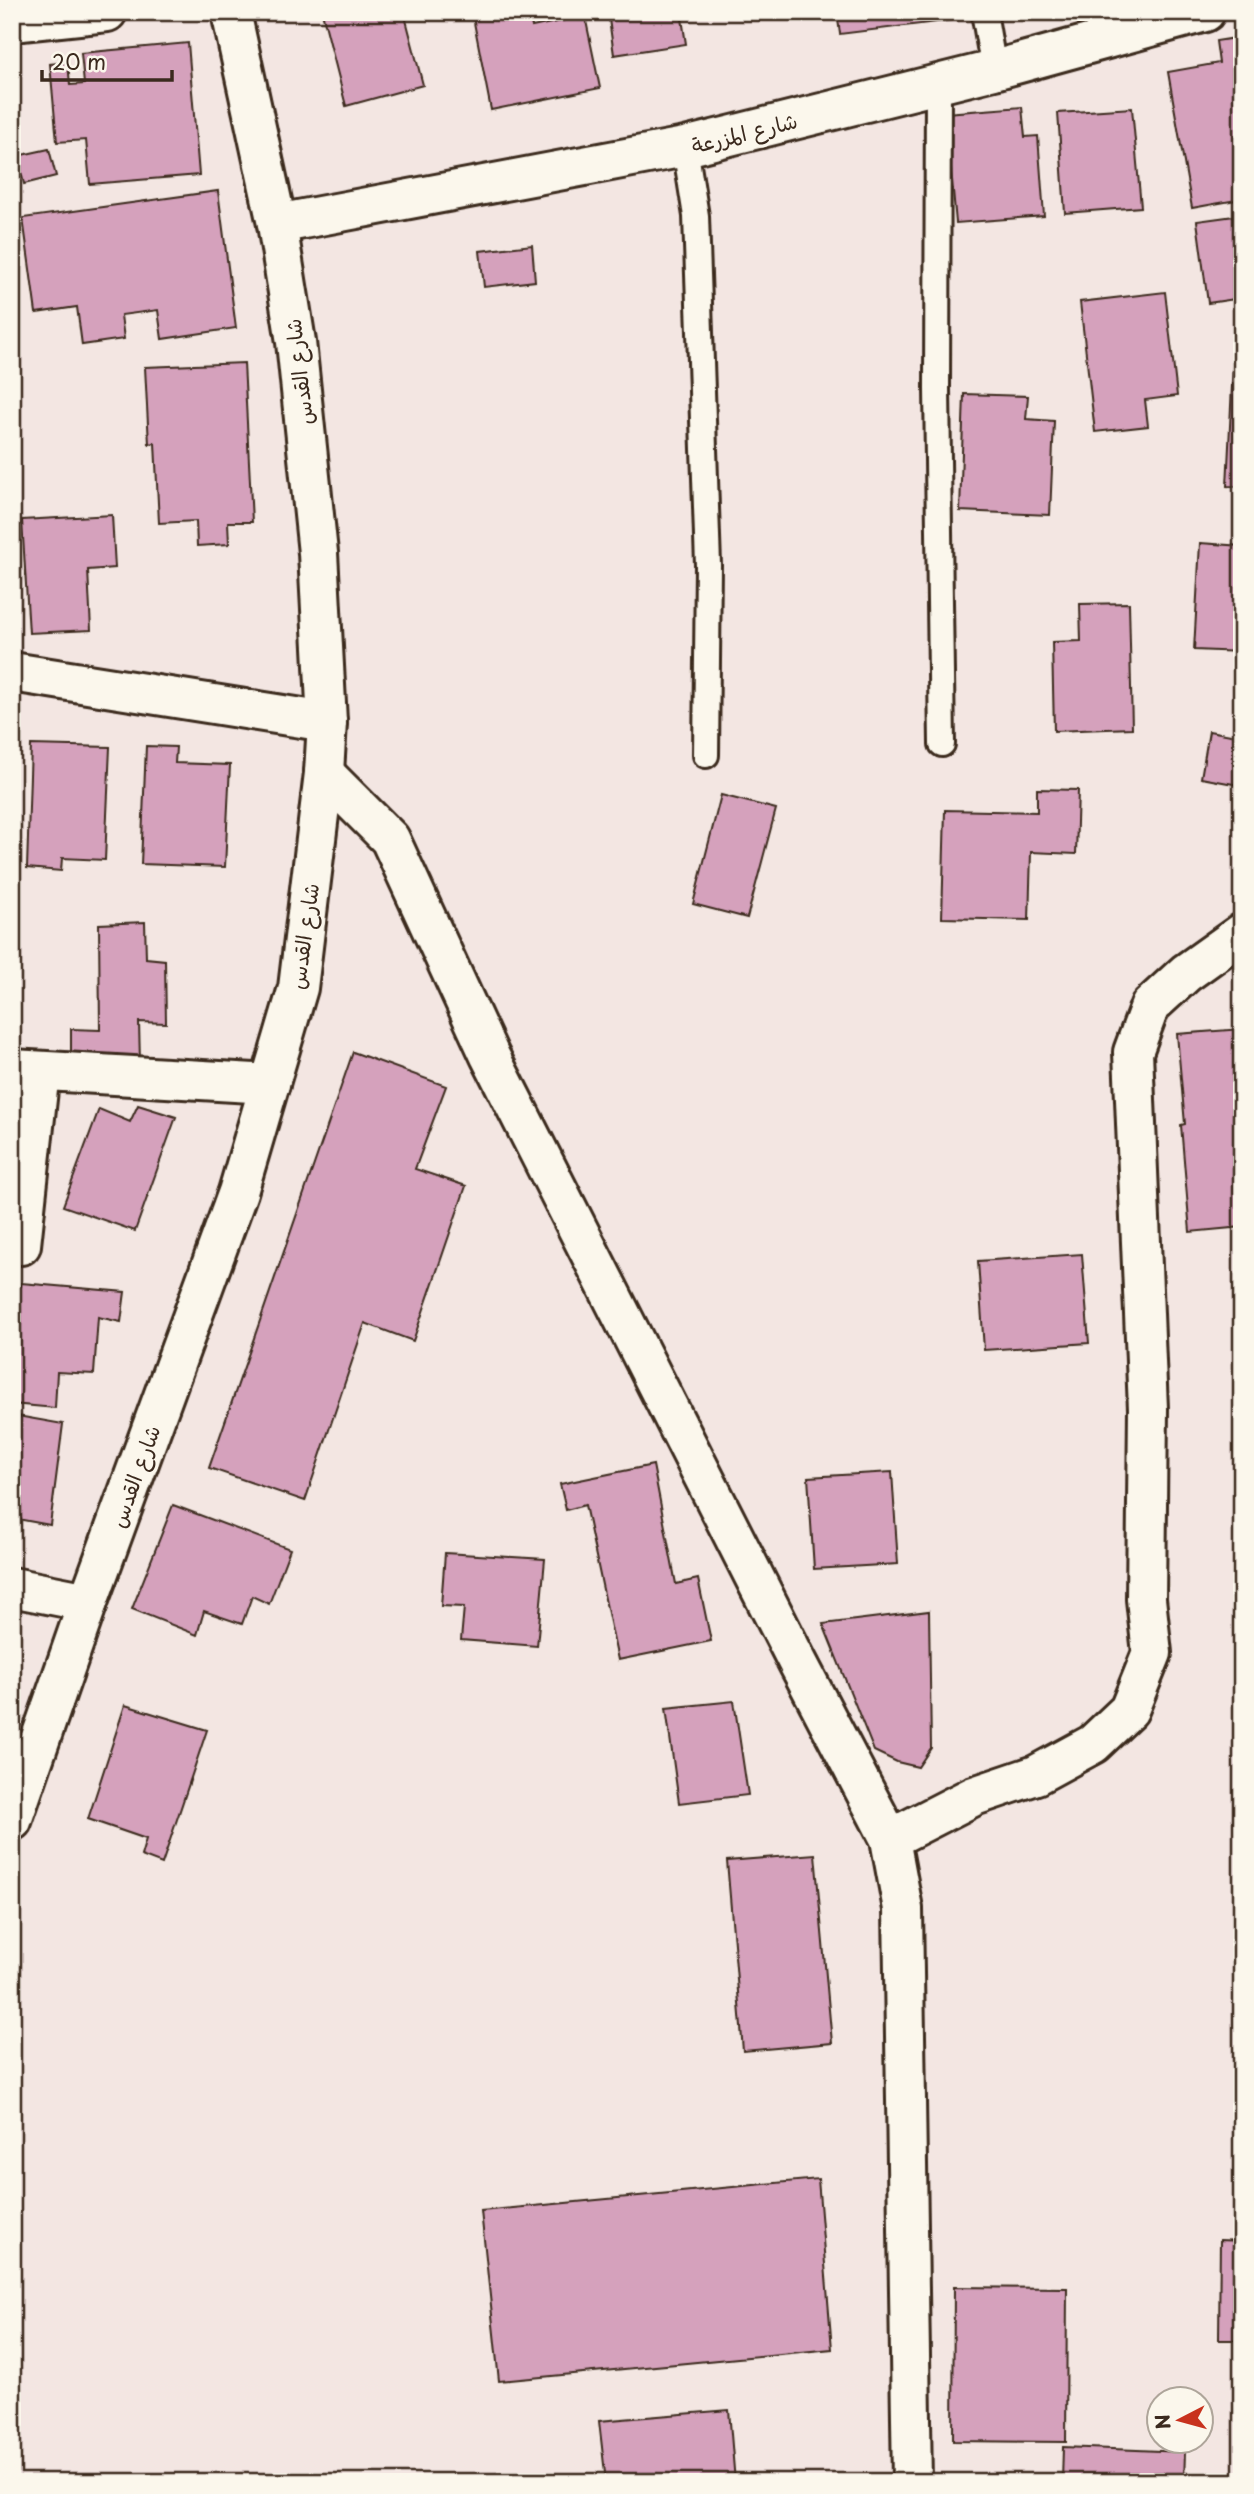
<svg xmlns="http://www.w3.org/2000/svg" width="1254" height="2494" font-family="'Playpen Sans','Playpen Sans Arabic',sans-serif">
<rect width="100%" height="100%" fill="#f3e6e2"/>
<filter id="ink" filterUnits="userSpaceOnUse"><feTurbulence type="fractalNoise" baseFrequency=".0143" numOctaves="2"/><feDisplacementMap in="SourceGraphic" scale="14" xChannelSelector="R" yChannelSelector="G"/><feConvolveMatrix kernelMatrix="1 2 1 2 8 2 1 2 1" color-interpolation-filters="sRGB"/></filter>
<g filter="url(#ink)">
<path fill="#d5a1bc" stroke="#3b2a1e" stroke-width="2" d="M322 12H404L423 85 346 106Z
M472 12H529L532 27 585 16 600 88 491 110Z
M608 12H681L686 44 614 55Z
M837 12H969L970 18 840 34Z
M1242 37V199L1192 208 1168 72 1219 63 1216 41Z
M188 43 199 175 90 184 86 140 57 142 50 64 68 62 70 85 84 84 81 53Z
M1022 107 1025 137 1038 136 1044 216 956 223 946 113Z
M1132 108 1141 207 1065 213 1058 113Z
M49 149 56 176 24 184 17 156Z
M218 191 236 328 162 339 158 310 121 315 124 339 82 345 77 307 36 313 23 218Z
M1242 215V298L1208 303 1197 221Z
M532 245 535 281 484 287 480 251Z
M1165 292 1177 396 1145 400 1148 426 1095 432 1080 302Z
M1235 326 1242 327V487L1227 486Z
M244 363 252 522H228L229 544 197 546 196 521 159 523 155 443 149 444 145 367Z
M964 394 1028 396 1026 419 1054 421 1050 515 960 511Z
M112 515 115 568 88 570 91 630 29 633 22 520Z
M1200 543 1242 546V652L1194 650Z
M1129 603 1132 728 1054 731 1052 642 1081 641 1080 604Z
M1209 731 1242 737V769L1239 785 1201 778Z
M31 745 110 747 105 860 62 858 61 871 27 868Z
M146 746 176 747 175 763 230 765 225 867 141 864Z
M1037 789 1078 790 1076 854 1031 852 1029 920 942 918 945 810 1037 812Z
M721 795 776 809 747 918 693 904Z
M145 922 146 958 165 960 166 1023 139 1022 140 1062H71V1029L100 1030 99 924Z
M1242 1029V1227L1190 1232 1181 1125 1185 1124 1177 1034Z
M353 1052 446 1086 415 1169 466 1186 413 1341 365 1323 305 1501 209 1468Z
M12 1098 16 1101 20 1142 12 1192Z
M138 1105 176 1117 135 1231 63 1206 99 1109 130 1122Z
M1082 1254 1089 1343 984 1350 978 1261Z
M21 1283 125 1292 121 1322 98 1317 94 1374 57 1372 55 1408 12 1404V1285L21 1286Z
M12 1415 63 1424 50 1525 12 1518Z
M653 1465 676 1584 698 1579 711 1641 618 1660 585 1505 566 1510 560 1484Z
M892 1472 898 1564 814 1569 808 1477Z
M173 1505 290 1549 269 1604 252 1596 242 1624 204 1611 197 1635 132 1609Z
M445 1553 545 1559 537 1646 461 1640 464 1607 441 1606Z
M929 1611 931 1748 918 1767 897 1762 874 1751 823 1624Z
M734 1701 748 1795 679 1803 666 1708Z
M125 1705 207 1730 162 1864 141 1856 146 1839 88 1819Z
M815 1854 832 2043 743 2051 727 1861Z
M818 2179 832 2349 499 2381 481 2211Z
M1220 2240 1242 2241V2340H1219Z
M954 2287 1067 2288 1066 2442 953 2441Z
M729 2410 735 2482H606L599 2421Z
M1063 2447 1185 2452 1184 2482H1062Z"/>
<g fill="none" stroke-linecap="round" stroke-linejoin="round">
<g stroke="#3b2a1e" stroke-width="30">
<path id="lane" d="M984 12 994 70
M938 83 937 389 942 744
M685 147 696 216 708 565 706 755"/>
</g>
<g stroke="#3b2a1e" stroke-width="44">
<path id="street" d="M12 22 107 12
M277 224 685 147 994 70 1205 12
M12 672 327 722
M324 773 390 839 490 1056 798 1663 890 1839 903 1909 912 2482
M12 1069 270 1084
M21 1245 40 1071
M12 1587 88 1602
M890 1839 974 1796 1036 1775 1093 1744 1129 1710 1152 1653 1146 1599 1148 1409 1133 1052 1150 1006 1186 973 1242 933"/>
</g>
<g stroke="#3b2a1e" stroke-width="44">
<path id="secondary" d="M12 1821 88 1602 238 1192 298 988 324 773 327 722 318 553 296 342 277 224 231 12"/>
</g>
<use href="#lane" stroke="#fbf7ec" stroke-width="24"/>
<use href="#street" stroke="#fbf7ec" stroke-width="38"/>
<use href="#secondary" stroke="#fbf7ec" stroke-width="38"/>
</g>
</g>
<g text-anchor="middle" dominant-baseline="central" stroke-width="6" stroke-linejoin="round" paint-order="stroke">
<g font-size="21" fill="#3b2a1e" stroke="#fbf7ec">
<text transform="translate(744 132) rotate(-14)">شارع المزرعة</text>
<text transform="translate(298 372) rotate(-97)">شارع القدس</text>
<text transform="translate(303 936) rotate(-82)">شارع القدس</text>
<text transform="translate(134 1476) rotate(-70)">شارع القدس</text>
</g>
</g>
<rect width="1254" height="2494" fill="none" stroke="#fbf7ec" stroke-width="42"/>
<rect x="21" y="21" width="1212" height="2452" fill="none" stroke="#3b2a1e" stroke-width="2.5" filter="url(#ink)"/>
<g transform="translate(1180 2420) rotate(264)"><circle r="33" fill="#fbf7ec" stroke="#aea59a" stroke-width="2"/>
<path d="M0-5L12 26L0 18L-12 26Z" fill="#c8321e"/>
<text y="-10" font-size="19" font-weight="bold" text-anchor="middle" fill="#3b2a1e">N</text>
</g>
<path d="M42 70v10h130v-10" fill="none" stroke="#3b2a1e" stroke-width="3.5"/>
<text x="52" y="70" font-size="21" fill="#3b2a1e" stroke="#fbf7ec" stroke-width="5" paint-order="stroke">20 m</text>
</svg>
